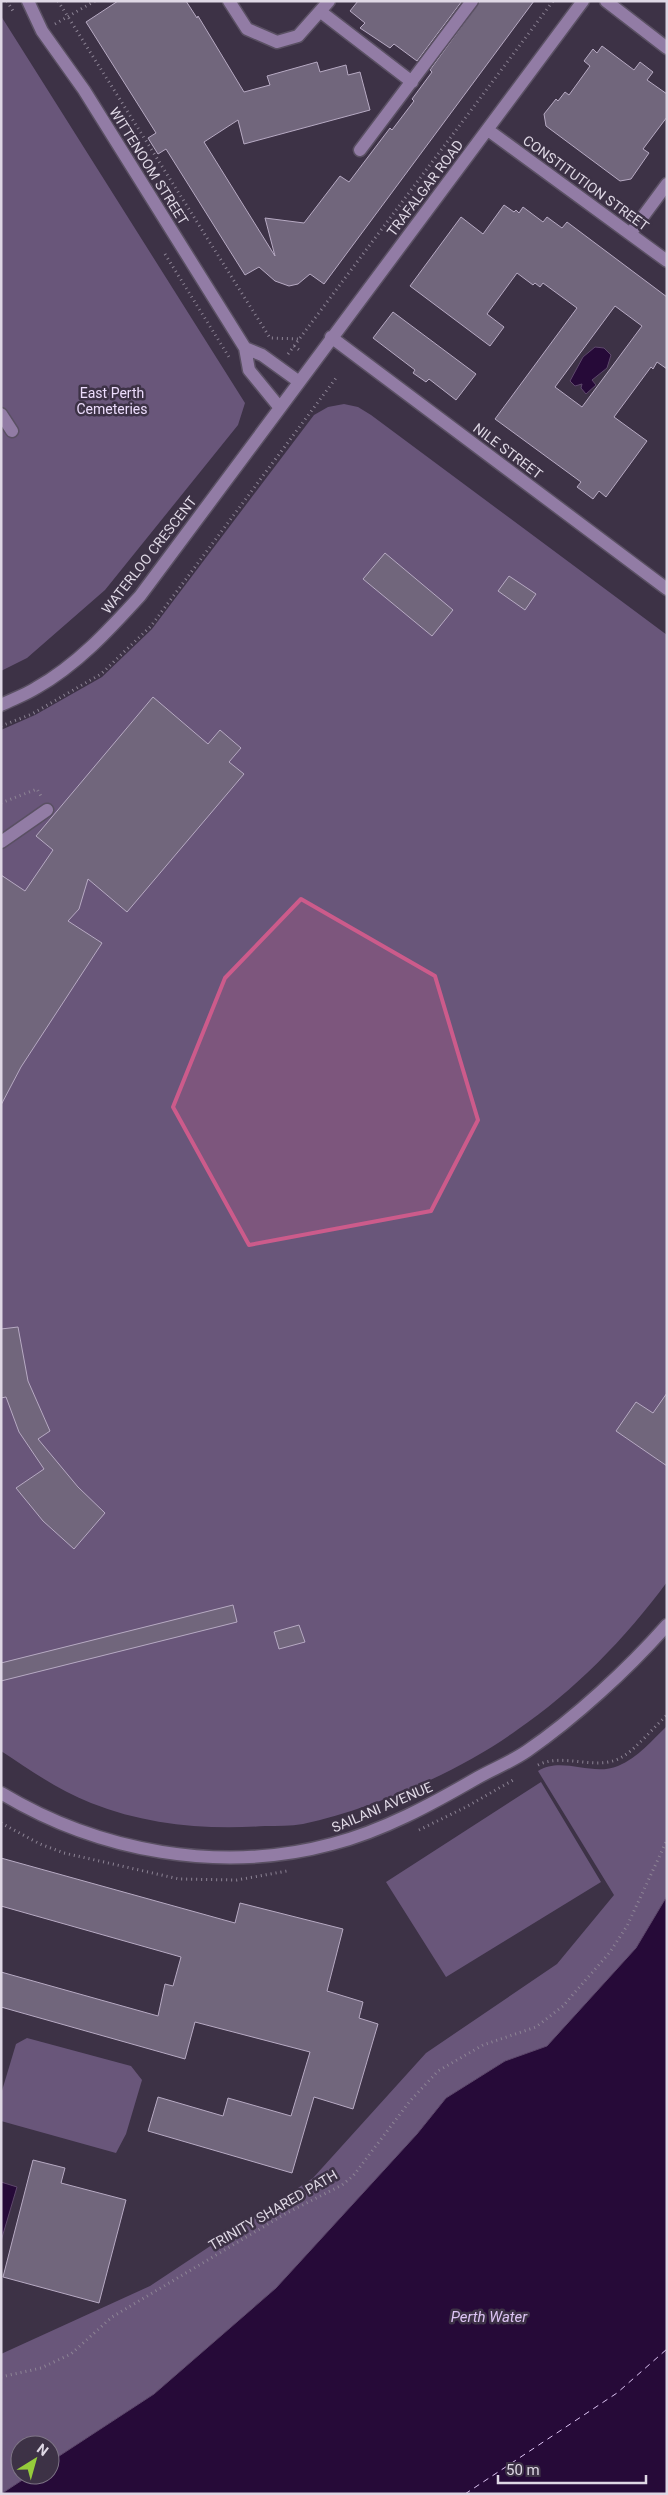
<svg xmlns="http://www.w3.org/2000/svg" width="668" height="2495" font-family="Roboto,sans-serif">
<rect width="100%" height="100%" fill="#3d3246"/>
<path fill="#69567a" d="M1 16 245 403 238 425 105 590 27 658 1 671Z
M344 404 358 407 371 415 667 635V1582C626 1638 574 1691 517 1730 457 1773 375 1808 303 1824 291 1826 277 1826 265 1826 206 1830 146 1825 91 1803 58 1790 30 1770 1 1751V730L35 715 102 677 152 629 314 415 328 407Z
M667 1726V1896L636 1948 547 2046 505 2061 446 2098 417 2134 276 2288 154 2394 50 2462V2445H20V2475H30L1 2494V2354L150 2286 313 2178 426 2053 557 1964 614 1895 538 1771C562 1756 592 1777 618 1766 638 1758 652 1740 667 1726Z
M541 1782 601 1882 446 1977 386 1882Z
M27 2038 131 2066 142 2080 126 2134 116 2153 1 2121V2094L16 2044Z"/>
<path fill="#260a38" stroke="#5e486c" d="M595 347 604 348 611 355 607 368 592 380 596 385 586 394 581 388 582 384 575 386 570 381 583 357Z
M667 1896V2494H1L30 2475H50V2462L154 2394 276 2288 417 2134 446 2098 505 2061 547 2046 636 1948Z
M1 2182 17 2187 1 2241Z"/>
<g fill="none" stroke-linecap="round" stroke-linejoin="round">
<path stroke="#ddc4f4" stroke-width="1" stroke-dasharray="6 5" stroke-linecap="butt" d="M465 2494 617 2393 667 2349"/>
</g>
<path fill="#71667c" stroke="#b7aac3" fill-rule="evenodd" d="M118 1H186L197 18 198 16 244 92 270 85 267 76 317 62 320 72 346 65 348 75 360 72 370 110 244 144 238 120 204 142 275 256 265 218 304 223 340 176 349 182 390 128 392 130 414 101 412 99 432 72 430 70 480 1H534L324 284 310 274 298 284 289 286 275 281 259 267 245 275 166 149 158 154 148 138 156 133 86 22Z
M358 1H462L417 61 394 44 390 48 360 28 365 23 350 11Z
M602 46 634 70 640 62 653 72 647 80 667 94V117L643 149 649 153 631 179 620 181 546 126 544 114 556 99 558 101 565 92 569 95 590 66 584 61 593 49 597 53Z
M504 205 514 212 516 210 519 213 523 207 543 222 547 217 562 228 567 222 667 297V369L657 362 653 369 651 367 614 417 647 441 606 497 599 491 593 499 577 487 581 482 495 419 577 308 543 283 540 287 535 283 533 285 517 273 487 314 504 327 490 346 410 286 461 217 483 234ZM615 306 642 326 582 407 555 387Z
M393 312 476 374 456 400 429 379 426 382 413 373 415 370 373 338Z
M385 553 453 610 432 636 363 579Z
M509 576 536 594 525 610 498 591Z
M153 697 208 744 220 730 241 748 229 762 244 774 127 912 88 879 79 909 68 921 102 943 21 1067 1 1105V875L25 891 53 850 36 836Z
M18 1327 28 1381 50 1431 38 1439 78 1487 105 1513 74 1549 43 1521 16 1488 44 1469 19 1432 6 1397 1 1398V1329Z
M667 1393V1466L616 1431 636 1402 653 1413Z
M233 1605 237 1622 1 1681V1663Z
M299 1625 305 1642 279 1649 274 1632Z
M1 1858 235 1923 240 1903 343 1929 327 1991 363 2002 359 2018 378 2024 353 2109 314 2097 292 2173 148 2131 158 2097 223 2116 228 2098 291 2116 310 2052 195 2022 185 2059 1 2007V1972L158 2016 165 1984 173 1986 181 1957 1 1906Z
M33 2160 65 2168 61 2183 126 2200 99 2303 3 2277Z"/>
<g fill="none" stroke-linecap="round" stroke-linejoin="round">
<g stroke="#5a5063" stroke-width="15">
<path id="minor" d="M28 1 42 31 84 90 245 348 249 370 280 408
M229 1 247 29 277 42 298 36 329 1
M606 1 667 48
M321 12 412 82
M488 130 667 261
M360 150 472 1
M630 234 667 184
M331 337 667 589
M245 348 262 355 298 381
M1 414 12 431
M1 705C13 699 25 695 36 688 77 665 109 630 140 596L583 1
M1 842 47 810
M1 1793C99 1852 221 1874 332 1844 383 1831 432 1804 477 1778 493 1769 511 1762 527 1751 575 1718 628 1669 667 1625"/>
</g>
<path stroke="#8d8495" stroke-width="3" stroke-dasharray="1 4" stroke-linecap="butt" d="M7 1 13 11
M58 1 270 338 299 339
M55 24 95 1
M165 254 229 357
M294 346 302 352
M288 354 553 1
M1 726 32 714 101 674 151 626 336 378
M1 803 37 789 41 796
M538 1765C563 1752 597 1772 622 1757 635 1750 655 1726 667 1715
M1 1823 40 1844 64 1853 179 1879 237 1880 287 1871
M419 1830 466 1807 515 1779
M1 2377 41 2368 71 2354 112 2317 285 2214 342 2185 353 2176 410 2101 438 2071 483 2045 536 2027 563 2006 610 1952 627 1926 667 1840"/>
<use href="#minor" stroke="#927ca5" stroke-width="12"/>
</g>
<path fill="#cc5b8b" fill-opacity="0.2" stroke="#cc5b8b" stroke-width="4" stroke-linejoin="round" d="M301 899 435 976 478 1120 431 1211 249 1245 173 1107 225 978Z"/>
<g text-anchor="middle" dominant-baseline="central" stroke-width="5" stroke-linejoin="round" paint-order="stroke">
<g font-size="14" fill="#dfd8e5" stroke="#3d3246">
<text transform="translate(149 166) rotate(58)">WITTENOOM STREET</text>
<text transform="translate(586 183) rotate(36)">CONSTITUTION STREET</text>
<text transform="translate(425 188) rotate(-53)">TRAFALGAR ROAD</text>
<text transform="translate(508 451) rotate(37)">NILE STREET</text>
<text transform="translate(149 555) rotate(-52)">WATERLOO CRESCENT</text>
<text transform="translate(382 1807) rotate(-23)">SAILANI AVENUE</text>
<text transform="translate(273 2210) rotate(-30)">TRINITY SHARED PATH</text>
</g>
<g font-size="14" fill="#ecdcfc" stroke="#3d3246">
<text x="112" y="393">East Perth<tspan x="112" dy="16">Cemeteries</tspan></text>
</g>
<g font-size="15" font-style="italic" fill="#ddc4f4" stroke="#3d3246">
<text x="489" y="2317">Perth Water</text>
</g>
</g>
<rect width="668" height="2495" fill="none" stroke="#dfd8e5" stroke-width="5"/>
<g transform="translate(35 2460) rotate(37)"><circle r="24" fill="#3d3246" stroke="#7e7486"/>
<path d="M0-4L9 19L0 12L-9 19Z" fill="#95cc3b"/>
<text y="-8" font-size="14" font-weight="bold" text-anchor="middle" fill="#dfd8e5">N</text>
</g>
<path d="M498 2475v8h148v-8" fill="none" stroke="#dfd8e5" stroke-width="2.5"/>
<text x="506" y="2475" font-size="15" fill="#dfd8e5" stroke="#3d3246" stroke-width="4" paint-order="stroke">50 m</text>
</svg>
